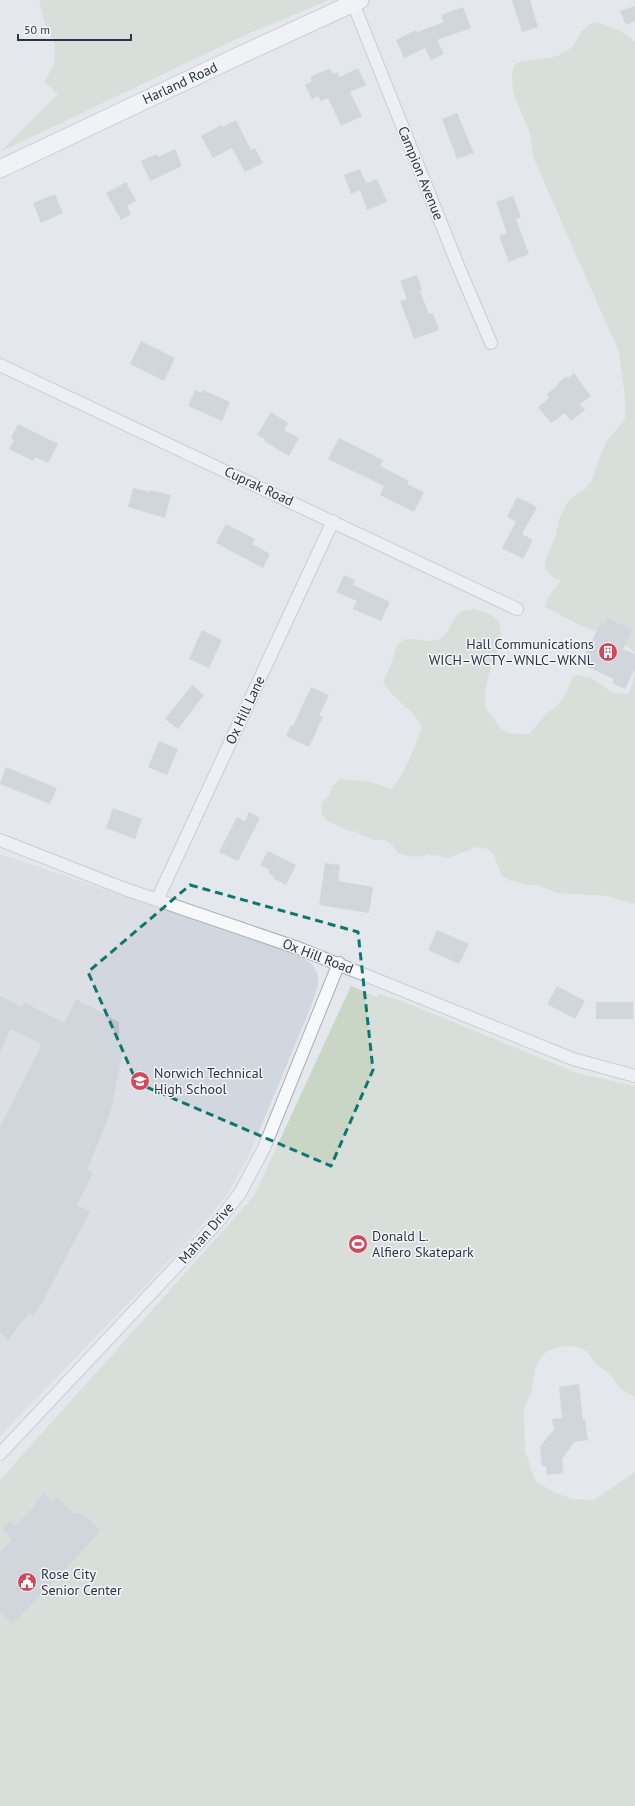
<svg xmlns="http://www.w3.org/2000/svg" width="635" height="1806" font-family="'PT Sans',sans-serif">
<rect width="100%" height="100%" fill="#e4e7ec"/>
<path fill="#d2d6de" d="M0 854 301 956 313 965 318 975V985L312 1004 248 1158 226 1196 191 1238 0 1436Z"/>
<path fill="#c9d6c5" d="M39 0H329L243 36 0 152 58 94 44 82 54 65 55 45 46 27Z
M594 22C612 27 621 29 635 42V652L623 644 609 631H594L573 622 545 607 548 597 561 581 552 577 545 569 546 558 555 539 559 519 568 501 585 489 591 481 606 442 625 419V397L619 352 533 157C532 150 531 142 530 135 523 111 505 89 515 64 531 58 552 61 567 51 579 43 576 31 594 22Z
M474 609C480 611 488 612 494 617 510 630 494 658 489 674 486 683 484 699 486 708 487 711 491 715 493 718 503 735 511 734 529 734L546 714 558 705 567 692 572 678 576 675 591 678 612 692 627 694 630 690 635 674V904L607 896 556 893 539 885H529L509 880 501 874 494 855 486 848 477 847 448 858 428 854 418 857 408 856 398 853 392 845 384 840H373L356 832 346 830 328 821 321 813 322 803 329 795 333 786 340 779 371 782 391 789C406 772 414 749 422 727 413 708 392 700 383 681 386 675 389 670 391 664 394 658 394 649 398 644 409 632 427 646 439 639 457 630 445 612 474 609Z
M351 986 377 997 379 994 402 1001 577 1073 635 1086V1397L621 1389 608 1373 596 1364 587 1352 583 1349 574 1346 557 1347 547 1351 539 1360 535 1369 532 1390 524 1408 525 1451 535 1480 553 1492 573 1499 594 1500 635 1472V1806H0V1480L254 1196Z"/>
<path fill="#bbc0ca" d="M512 0H530L538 27 522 32Z
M635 6V21L626 25 620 11Z
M463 7 471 28 437 40 444 54 431 60 425 48 404 58 396 40 416 30 417 32 444 22 441 15Z
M330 68 333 74 337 72 340 77 358 68 366 85 350 92 362 116 341 126 328 98 321 101 318 96 312 99 305 85 312 81 310 77Z
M457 113 474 153 457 159 442 119Z
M236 120 251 150 255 148 263 163 245 172 232 148 213 158 201 136 221 125 223 127Z
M175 149 182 166 150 181 141 161 157 154 158 157Z
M360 169 366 183 377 179 387 202 367 210 360 190 351 194 344 175Z
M126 182 136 201 127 206 131 214 121 220 106 193Z
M55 194 63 213 41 223 33 203Z
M513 196 521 217 516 219 529 254 509 262 499 236 507 233 496 202Z
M417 275 422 290 420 291 429 314 433 313 439 330 414 339 400 301 407 299 400 281Z
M141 341 175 358 164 381 130 364Z
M574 373 591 396 580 404 585 410 571 421 565 413 551 423 538 407 549 398 547 394 557 386 556 385 567 376 568 378Z
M195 390 202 393 203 390 230 402 222 421 188 406Z
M271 412 288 423 284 430 299 438 289 456 264 441 265 439 257 435Z
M18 424 58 444 48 463 35 457 33 461 9 449 14 440 11 438Z
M339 438 383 460 380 466 409 481 407 484 424 492 414 512 380 495 384 486 328 459Z
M133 488 149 492 150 490 171 495 165 518 128 507Z
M517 497 537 507 522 534 533 540 523 559 502 548 516 522 507 517Z
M226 524 255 539 252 544 270 554 263 568 216 543Z
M344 575 355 580 353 585 390 602 381 621 353 609 357 601 336 592Z
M607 618 632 629 623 649 635 654V668L625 689 612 683 614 679 581 664 601 622 604 624Z
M202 630 222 640 209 668 189 659Z
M192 685 204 695 178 729 165 719Z
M311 687 329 695 319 716 323 717 309 747 286 736 291 725 293 726Z
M159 741 178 749 167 775 148 767Z
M6 767 57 788 50 804 0 784Z
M113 808 142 819 135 839 106 828Z
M249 812 260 818 238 861 219 852 237 817 245 821Z
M268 851 296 865 286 885 273 878 274 876 268 873 270 870 260 865Z
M325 863 340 865 338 881 373 887 369 913 319 905Z
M437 930 469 944 459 964 428 950Z
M557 986 585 1001 575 1019 547 1004Z
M0 996 22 1007 25 1003 64 1023 76 999 119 1022V1046L123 1049 112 1107 105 1127 87 1169 93 1173 77 1205 90 1211 42 1303 33 1316 29 1313 8 1340 0 1333V1126L41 1046 39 1045 40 1043 11 1029 0 1052Z
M596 1002H633V1019H596Z
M579 1384 583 1420H585L588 1440 574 1442 562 1459 563 1473 547 1475 546 1466H542L540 1447 554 1429 552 1419 562 1418 559 1387Z
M44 1493 53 1502 57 1497 74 1514 76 1512 80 1515 82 1513 101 1531 13 1624 0 1612V1552L12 1539 2 1529 10 1521 16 1526 36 1506 34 1504Z"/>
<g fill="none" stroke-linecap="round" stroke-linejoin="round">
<g stroke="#a9aeb7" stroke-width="14">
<path id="street" d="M353 3 459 268 491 343
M0 365 517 609
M0 840 125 889 298 948 573 1059 635 1076
M157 900 333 521
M0 1454 217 1223 240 1193 264 1148 339 963"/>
</g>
<g stroke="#a9aeb7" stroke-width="19">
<path id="secondary" d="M0 169 232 59 360 0"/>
</g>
<use href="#street" stroke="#f7f8fa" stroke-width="12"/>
<use href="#secondary" stroke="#fff" stroke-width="17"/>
</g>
<path d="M0 0H635V1806H0ZM190 885 358 932 373 1070 331 1166 137 1083 88 972Z" fill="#e4e7ec" fill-opacity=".55" fill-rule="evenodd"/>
<path fill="none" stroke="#0f766e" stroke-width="3" stroke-dasharray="8 5" stroke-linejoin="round" d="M190 885 358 932 373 1070 331 1166 137 1083 88 972Z"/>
<defs>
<g id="building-disc" transform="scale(1)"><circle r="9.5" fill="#d1495b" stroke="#f4f6f9"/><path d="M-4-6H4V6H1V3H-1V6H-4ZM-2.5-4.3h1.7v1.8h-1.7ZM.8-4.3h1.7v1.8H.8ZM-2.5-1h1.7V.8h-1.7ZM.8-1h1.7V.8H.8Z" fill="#fff"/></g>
<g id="school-disc" transform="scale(1)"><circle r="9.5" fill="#d1495b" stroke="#f4f6f9"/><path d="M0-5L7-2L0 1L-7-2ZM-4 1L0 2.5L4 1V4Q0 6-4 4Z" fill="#fff"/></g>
<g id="stadium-disc" transform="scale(1)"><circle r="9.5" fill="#d1495b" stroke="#f4f6f9"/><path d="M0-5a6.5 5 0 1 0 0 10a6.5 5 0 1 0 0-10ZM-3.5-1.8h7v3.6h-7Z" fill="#fff"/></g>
<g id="civic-disc" transform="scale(1)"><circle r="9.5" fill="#d1495b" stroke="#f4f6f9"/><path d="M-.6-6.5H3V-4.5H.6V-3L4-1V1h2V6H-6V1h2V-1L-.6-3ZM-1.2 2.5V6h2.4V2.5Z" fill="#fff"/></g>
</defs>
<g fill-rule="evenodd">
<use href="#building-disc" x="608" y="652"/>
<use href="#school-disc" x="140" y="1081"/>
<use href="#stadium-disc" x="358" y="1244"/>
<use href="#civic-disc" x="27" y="1582"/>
</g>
<g text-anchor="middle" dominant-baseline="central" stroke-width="3" stroke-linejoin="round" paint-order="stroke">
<g font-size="14" fill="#2b3445" stroke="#f4f6f9">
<text transform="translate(180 83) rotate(-25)">Harland Road</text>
<text transform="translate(421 173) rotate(68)">Campion Avenue</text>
<text transform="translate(259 486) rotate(25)">Cuprak Road</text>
<text transform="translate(245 710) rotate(-65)">Ox Hill Lane</text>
<text transform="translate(318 956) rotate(21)">Ox Hill Road</text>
<text transform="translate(206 1233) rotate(-49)">Mahan Drive</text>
</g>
<g font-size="14" fill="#2b3445" stroke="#f4f6f9" text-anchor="start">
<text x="594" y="644" text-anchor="end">Hall Communications<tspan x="594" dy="16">WICH–WCTY–WNLC–WKNL</tspan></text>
<text x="154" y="1073">Norwich Technical<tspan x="154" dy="16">High School</tspan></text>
<text x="372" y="1236">Donald L.<tspan x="372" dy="16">Alfiero Skatepark</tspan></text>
<text x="41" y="1574">Rose City<tspan x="41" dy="16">Senior Center</tspan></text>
</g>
</g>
<path d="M18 34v6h113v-6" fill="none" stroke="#2b3445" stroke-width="2"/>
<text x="24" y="34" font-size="12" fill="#2b3445" stroke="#f4f6f9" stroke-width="3" paint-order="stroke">50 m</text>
</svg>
